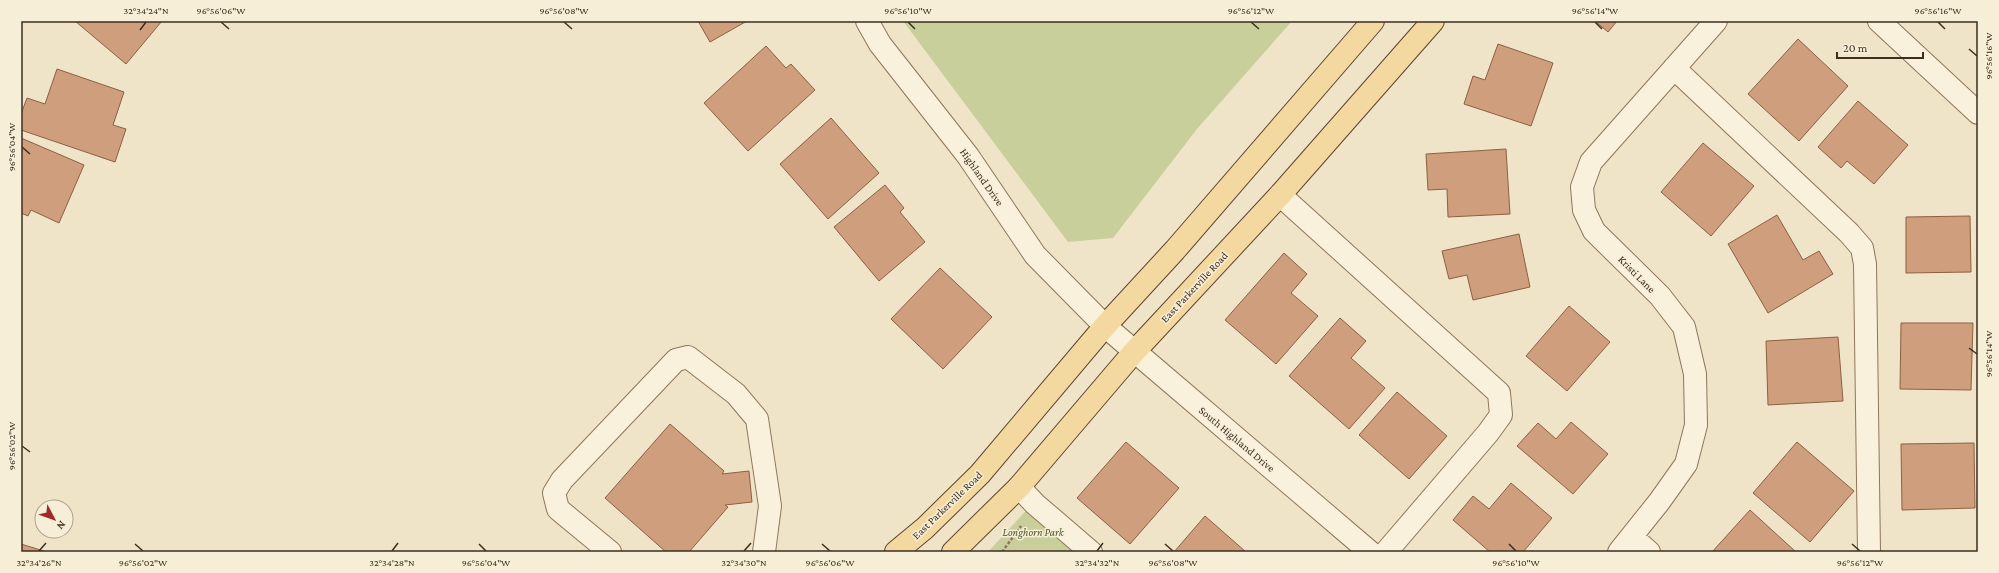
<svg xmlns="http://www.w3.org/2000/svg" width="1999" height="573" font-family="'Crimson Pro',serif">
<rect width="100%" height="100%" fill="#f0e4c8"/>
<path fill="#c9cf9b" d="M903 21H1292L1197 129 1113 238 1068 242Z
M1031 505 1085 552H988Z"/>
<path fill="#cf9f7d" stroke="#8d5f41" d="M75 21H162L126 64Z
M698 21H747L710 42Z
M1595 21H1617L1608 32Z
M1798 39 1848 86 1799 141 1748 94Z
M1498 44 1553 63 1531 126 1464 104 1473 76 1485 80Z
M766 46 786 68 791 64 815 90 748 151 704 103Z
M57 69 124 92 113 125 126 129 115 162 21 130V114L27 98 45 104Z
M1858 101 1908 145 1874 184 1847 161 1841 168 1818 147Z
M831 118 879 173 828 219 780 164Z
M21 138 84 165 59 223 31 210 28 216 21 213Z
M1703 143 1754 186 1711 236 1661 192Z
M1506 149 1510 214 1448 217 1447 189 1428 190 1426 154Z
M885 185 904 208 900 212 925 242 879 281 834 227Z
M1777 215 1803 260 1819 251 1833 274 1768 313 1728 244Z
M1970 216 1971 272 1906 273V217Z
M1519 234 1530 287 1473 300 1467 275 1449 279 1442 251Z
M1284 253 1307 274 1291 293 1318 316 1276 364 1225 320Z
M940 268 992 317 943 369 891 319Z
M1569 306 1610 342 1567 391 1526 356Z
M1340 318 1366 341 1351 358 1385 388 1349 429 1289 376Z
M1901 323H1973L1971 390 1900 389Z
M1838 337 1843 401 1768 405 1766 341Z
M1397 392 1447 436 1409 479 1359 435Z
M1571 422 1608 454 1573 494 1517 446 1538 423 1556 439Z
M670 424 724 471 722 474 749 471 752 502 725 505 728 507 689 552H666L605 498Z
M1126 442 1179 488 1130 544 1077 498Z
M1797 442 1854 491 1810 542 1753 493Z
M1974 443 1975 508 1902 510 1901 444Z
M1511 483 1552 518 1523 552H1490L1453 520 1473 496 1489 509Z
M1750 510 1796 552H1712Z
M1205 516 1246 552H1174Z
M21 544 47 552H21Z"/>
<g fill="none" stroke-linecap="round" stroke-linejoin="round">
<g stroke="#8d765c" stroke-width="24">
<path id="minor" d="M867 21 880 44 968 156 1035 255 1105 326 1370 552
M1879 21 1978 113
M1674 68 1849 233 1862 248 1865 264 1869 552
M1280 195 1499 393 1501 415 1488 433 1386 552
M1019 487 1035 504 1091 552
M1632 537 1649 552
M610 552 558 509 554 493 562 480 676 360 688 357 736 394 757 419 770 506 764 552
M1619 552 1659 502 1686 464 1696 425 1695 374 1684 327 1660 296 1594 231 1584 210 1582 187 1591 162 1716 21"/>
</g>
<g stroke="#5b4430" stroke-width="24">
<path id="major" d="M896 552 925 528 980 474 1105 326 1175 250 1373 21
M953 552 1019 487 1134 352 1280 195 1433 21"/>
</g>
<path stroke="#8d765c" stroke-width="2.5" stroke-dasharray="3 2" stroke-linecap="butt" d="M1002 552 1021 526"/>
<use href="#minor" stroke="#faf1dc" stroke-width="22"/>
<use href="#major" stroke="#f3d9a0" stroke-width="22"/>
</g>
<path fill="none" stroke="#3d2e20" stroke-width="1.5" d="M221 22 229 29M564 22 572 29M908 22 915 29M1251 22 1259 29M1595 22 1602 29M1938 22 1945 29M140 30 146 22M1969 49 1977 56M22 147 30 154M1969 348 1977 354M22 446 30 452M135 544 143 551M479 544 486 551M822 544 830 551M1165 544 1173 551M1509 544 1516 551M1852 544 1860 551M39 551 46 543M392 551 398 543M744 551 751 543M1097 551 1103 543"/>
<g text-anchor="middle" dominant-baseline="central" stroke-width="3" stroke-linejoin="round" paint-order="stroke">
<g font-size="11" fill="#3d2e20" stroke="#f7eed8">
<text transform="translate(982 177) rotate(55)">Highland Drive</text>
<text transform="translate(1637 274) rotate(45)">Kristi Lane</text>
<text transform="translate(1194 287) rotate(-47)">East Parkerville Road</text>
<text transform="translate(1237 439) rotate(40)">South Highland Drive</text>
<text transform="translate(947 505) rotate(-44)">East Parkerville Road</text>
</g>
<g font-size="11" font-style="italic" fill="#4d5a26" stroke="#f7eed8">
<text x="1033" y="532">Longhorn Park</text>
</g>
</g>
<rect width="1999" height="573" fill="none" stroke="#f7eed8" stroke-width="44"/>
<g transform="translate(54 519) rotate(131)"><circle r="19" fill="#f7eed8" stroke="#ada18e"/>
<path d="M0-3L7 15L0 10L-7 15Z" fill="#9e2a2b"/>
<text y="-6" font-size="11" font-weight="bold" text-anchor="middle" fill="#3d2e20">N</text>
</g>
<path d="M1837 52v6h86v-6" fill="none" stroke="#3d2e20" stroke-width="2"/>
<text x="1843" y="52" font-size="12" fill="#3d2e20" stroke="#f7eed8" stroke-width="3" paint-order="stroke">20 m</text>
<rect x="22" y="22" width="1955" height="529" fill="none" stroke="#3d2e20" stroke-width="1.5"/>
<g font-size="10" text-anchor="middle" fill="#3d2e20">
<text x="146" y="14">32°34'24"N</text>
<text x="221" y="14">96°56'06"W</text>
<text x="564" y="14">96°56'08"W</text>
<text x="908" y="14">96°56'10"W</text>
<text x="1251" y="14">96°56'12"W</text>
<text x="1595" y="14">96°56'14"W</text>
<text x="1938" y="14">96°56'16"W</text>
<text transform="translate(1988 56) rotate(-90)" y="4">96°56'16"W</text>
<text transform="translate(11 147) rotate(-90)" y="4">96°56'04"W</text>
<text transform="translate(1988 354) rotate(-90)" y="4">96°56'14"W</text>
<text transform="translate(11 446) rotate(-90)" y="4">96°56'02"W</text>
<text x="39" y="566">32°34'26"N</text>
<text x="143" y="566">96°56'02"W</text>
<text x="392" y="566">32°34'28"N</text>
<text x="486" y="566">96°56'04"W</text>
<text x="744" y="566">32°34'30"N</text>
<text x="830" y="566">96°56'06"W</text>
<text x="1097" y="566">32°34'32"N</text>
<text x="1173" y="566">96°56'08"W</text>
<text x="1516" y="566">96°56'10"W</text>
<text x="1860" y="566">96°56'12"W</text>
</g>
</svg>
